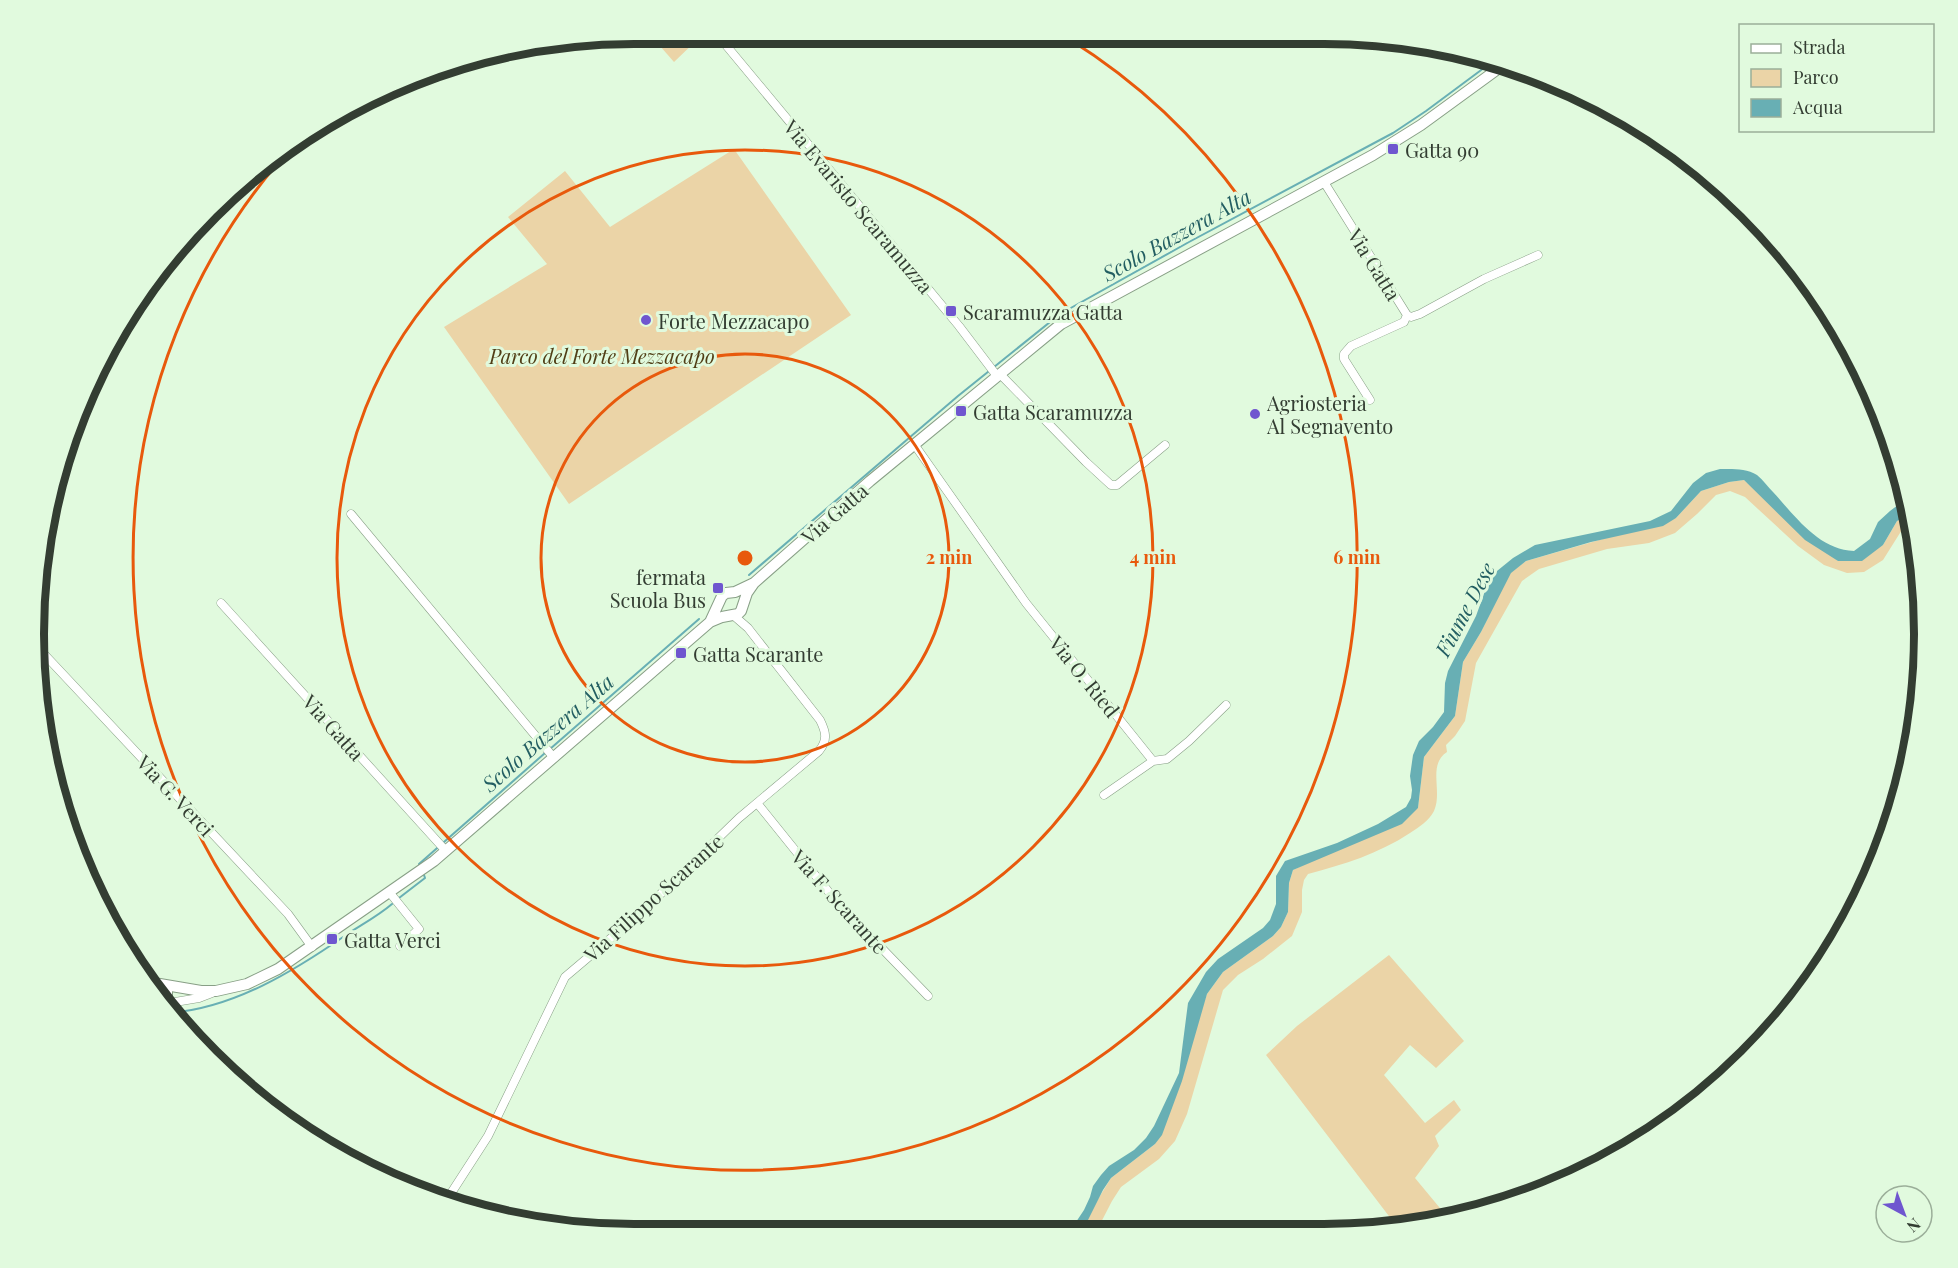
<svg xmlns="http://www.w3.org/2000/svg" width="1958" height="1268" font-family="'Playfair Display',serif">
<rect width="100%" height="100%" fill="#e1fade"/>
<path fill="#ebd4a7" d="M653 38H699L674 62Z
M734 149 851 315 569 504 444 327 547 264 508 217 565 171 610 227Z
M1744 480 1838 561 1883 545 1897 521 1909 514 1912 525H1905L1883 560 1864 572 1847 573 1824 565 1798 546 1745 497 1730 491 1716 495 1697 514 1675 533 1649 543 1607 549 1539 569 1522 581 1476 663 1465 721 1455 736 1446 745 1447 752C1427 765 1443 791 1434 811 1429 821 1419 827 1410 833 1378 854 1345 864 1308 874L1304 880 1302 890V912L1292 936 1263 959 1238 975 1223 990 1187 1114 1175 1141 1159 1159 1121 1187 1112 1201 1096 1232H1078L1111 1178 1155 1144 1207 994 1223 972 1273 936 1281 927 1288 912 1289 883 1293 870 1418 808 1424 757 1455 716 1463 662 1481 632 1510 573 1526 561 1676 518 1701 491 1729 482Z
M1389 955 1464 1041 1436 1068 1410 1045 1384 1075 1425 1123 1454 1100 1461 1110 1435 1136 1439 1146 1415 1178 1449 1219 1398 1228 1266 1055 1297 1026Z"/>
<path fill="#68afb4" d="M1720 469C1732 469 1746 468 1757 475 1763 480 1768 487 1773 492 1795 516 1819 550 1854 551L1870 539 1878 522 1890 511 1898 505 1908 502 1910 514 1897 521 1883 545 1862 561H1838L1805 540 1744 480 1729 482 1701 491 1676 518 1663 526 1591 542 1526 561 1511 573 1481 632 1463 662 1455 716 1424 757 1418 808 1402 824 1293 870 1289 883 1288 912 1281 927 1273 936 1223 972 1207 994 1182 1081 1162 1135 1155 1144 1111 1178 1103 1190 1086 1224 1079 1232H1066L1074 1225 1084 1210 1090 1197 1093 1186 1101 1175 1109 1166 1134 1150 1146 1138 1154 1126 1179 1073 1188 1003 1206 972 1218 959 1263 928 1270 920 1276 904V876L1285 861 1337 843 1378 824 1406 807 1411 798 1412 790 1410 776 1413 755 1419 741 1433 727 1444 712 1445 683 1448 671 1476 616 1485 591 1497 571 1513 558 1535 545 1650 521 1671 511 1693 483 1706 473Z"/>
<g fill="none" stroke-linecap="round" stroke-linejoin="round">
<path stroke="#68afb4" stroke-width="2" d="M749 575 958 396 1060 314 1189 242 1393 133 1426 111 1496 59
M550 749 699 619
M420 866 419 864 545 753
M399 898 425 878 424 875
M170 1013C234 1008 294 971 346 935 361 925 378 916 392 904"/>
<g stroke="#889f86" stroke-width="9">
<path id="street" d="M720 38 959 326 997 376
M1324 182 1407 315 1411 317 1420 314 1484 279 1538 255
M1000 374 1086 462 1111 485H1117L1165 445
M1370 400 1344 359V354L1351 346 1404 322 1407 315
M914 444 1026 603 1153 761
M351 514 554 758
M221 603 446 851
M36 647 44 654 288 914 312 947
M1104 795 1153 761 1167 759 1189 741 1226 705
M757 803 836 901 928 996
M390 893 419 929 400 946
M163 1004 199 998 212 993
M446 1201 488 1136 565 977 643 911 739 818 819 751C828 740 826 732 820 720L748 628 733 615"/>
</g>
<g stroke="#889f86" stroke-width="12">
<path id="secondary" d="M710 622 722 596 726 593 735 592 754 583 870 481 1061 324 1373 155 1421 125 1506 63
M148 982 201 991H216L247 984 278 969 434 861 710 622 722 617 738 614 741 611 747 593 754 583
M167 1004V986"/>
</g>
<use href="#street" stroke="#fff" stroke-width="8"/>
<use href="#secondary" stroke="#fff" stroke-width="10"/>
</g>
<g fill="none" stroke="#e8590c" stroke-width="3">
<circle cx="745" cy="558" r="204"/>
<circle cx="745" cy="558" r="408"/>
<path d="M1069 39A612 612 0 1 1 305 133"/>
</g>
<g fill="#6f56cf" stroke="#e1fade" stroke-width="2">
<rect x="1387" y="143" width="12" height="12" rx="3"/>
<rect x="945" y="305" width="12" height="12" rx="3"/>
<circle cx="646" cy="320" r="6"/>
<rect x="955" y="405" width="12" height="12" rx="3"/>
<circle cx="1255" cy="414" r="6"/>
<rect x="712" y="582" width="12" height="12" rx="3"/>
<rect x="675" y="647" width="12" height="12" rx="3"/>
<rect x="326" y="933" width="12" height="12" rx="3"/>
</g>
<g text-anchor="middle" dominant-baseline="central" stroke-width="6" stroke-linejoin="round" paint-order="stroke">
<g font-size="20" fill="#333d32" stroke="#e1fade" text-anchor="start">
<text x="1405" y="149">Gatta 90</text>
<text x="963" y="311">Scaramuzza Gatta</text>
<text x="658" y="320">Forte Mezzacapo</text>
<text x="1267" y="402">Agriosteria<tspan x="1267" dy="23">Al Segnavento</tspan></text>
<text x="973" y="411">Gatta Scaramuzza</text>
<text x="706" y="576" text-anchor="end">fermata<tspan x="706" dy="23">Scuola Bus</tspan></text>
<text x="693" y="653">Gatta Scarante</text>
<text x="344" y="939">Gatta Verci</text>
</g>
<g font-size="20" fill="#333d32" stroke="#e1fade">
<text transform="translate(859 206) rotate(50)">Via Evaristo Scaramuzza</text>
<text transform="translate(1375 264) rotate(58)">Via Gatta</text>
<text transform="translate(834 513) rotate(-41)">Via Gatta</text>
<text transform="translate(1085 676) rotate(51)">Via O. Ried</text>
<text transform="translate(334 727) rotate(48)">Via Gatta</text>
<text transform="translate(176 795) rotate(47)">Via G. Verci</text>
<text transform="translate(653 897) rotate(-42)">Via Filippo Scarante</text>
<text transform="translate(840 901) rotate(48)">Via F. Scarante</text>
</g>
<g font-size="20" font-style="italic" fill="#503e16" stroke="#e1fade">
<text x="602" y="355">Parco del Forte Mezzacapo</text>
</g>
<g font-size="21" font-style="italic" fill="#235e62" stroke="#e1fade">
<text transform="translate(1176 234) rotate(-29)">Scolo Bazzera Alta</text>
<text transform="translate(1464 609) rotate(-62)">Fiume Dese</text>
<text transform="translate(547 732) rotate(-41)">Scolo Bazzera Alta</text>
</g>
</g>
<path d="M0 0H1958V1268H0ZM634 44H1324A590 590 0 0 1 1914 634V634A590 590 0 0 1 1324 1224H634A590 590 0 0 1 44 634V634A590 590 0 0 1 634 44Z" fill="#e1fade" fill-rule="evenodd"/>
<path fill="none" stroke="#333d32" stroke-width="8" d="M634 44H1324A590 590 0 0 1 1914 634V634A590 590 0 0 1 1324 1224H634A590 590 0 0 1 44 634V634A590 590 0 0 1 634 44Z"/>
<circle cx="745" cy="558" r="9" fill="#e8590c" stroke="#e1fade" stroke-width="3"/>
<g font-size="18" text-anchor="middle" font-weight="bold" fill="#e8590c" stroke="#e1fade" stroke-width="6" stroke-linejoin="round" paint-order="stroke">
<text x="949" y="564">2 min</text>
<text x="1153" y="564">4 min</text>
<text x="1357" y="564">6 min</text>
</g>
<rect x="1739" y="24" width="195" height="108" fill="#e1fade" stroke="#9bae99" stroke-width="1.5"/>
<rect x="1751" y="44" width="30" height="9" fill="#ffffff" stroke="#9bae99" stroke-width="1.5"/>
<text x="1793" y="54" font-size="18" fill="#333d32">Strada</text>
<rect x="1751" y="69" width="30" height="18" fill="#ebd4a7" stroke="#9bae99" stroke-width="1.5"/>
<text x="1793" y="84" font-size="18" fill="#333d32">Parco</text>
<rect x="1751" y="99" width="30" height="18" fill="#68afb4" stroke="#9bae99" stroke-width="1.5"/>
<text x="1793" y="114" font-size="18" fill="#333d32">Acqua</text>
<g transform="translate(1904 1214) rotate(139)"><circle r="28" fill="#e1fade" stroke="#9bae99" stroke-width="1.5"/>
<path d="M0-4.5L10 22L0 15L-10 22Z" fill="#6f56cf"/>
<text y="-9" font-size="16" font-weight="bold" text-anchor="middle" fill="#333d32">N</text>
</g>
</svg>
